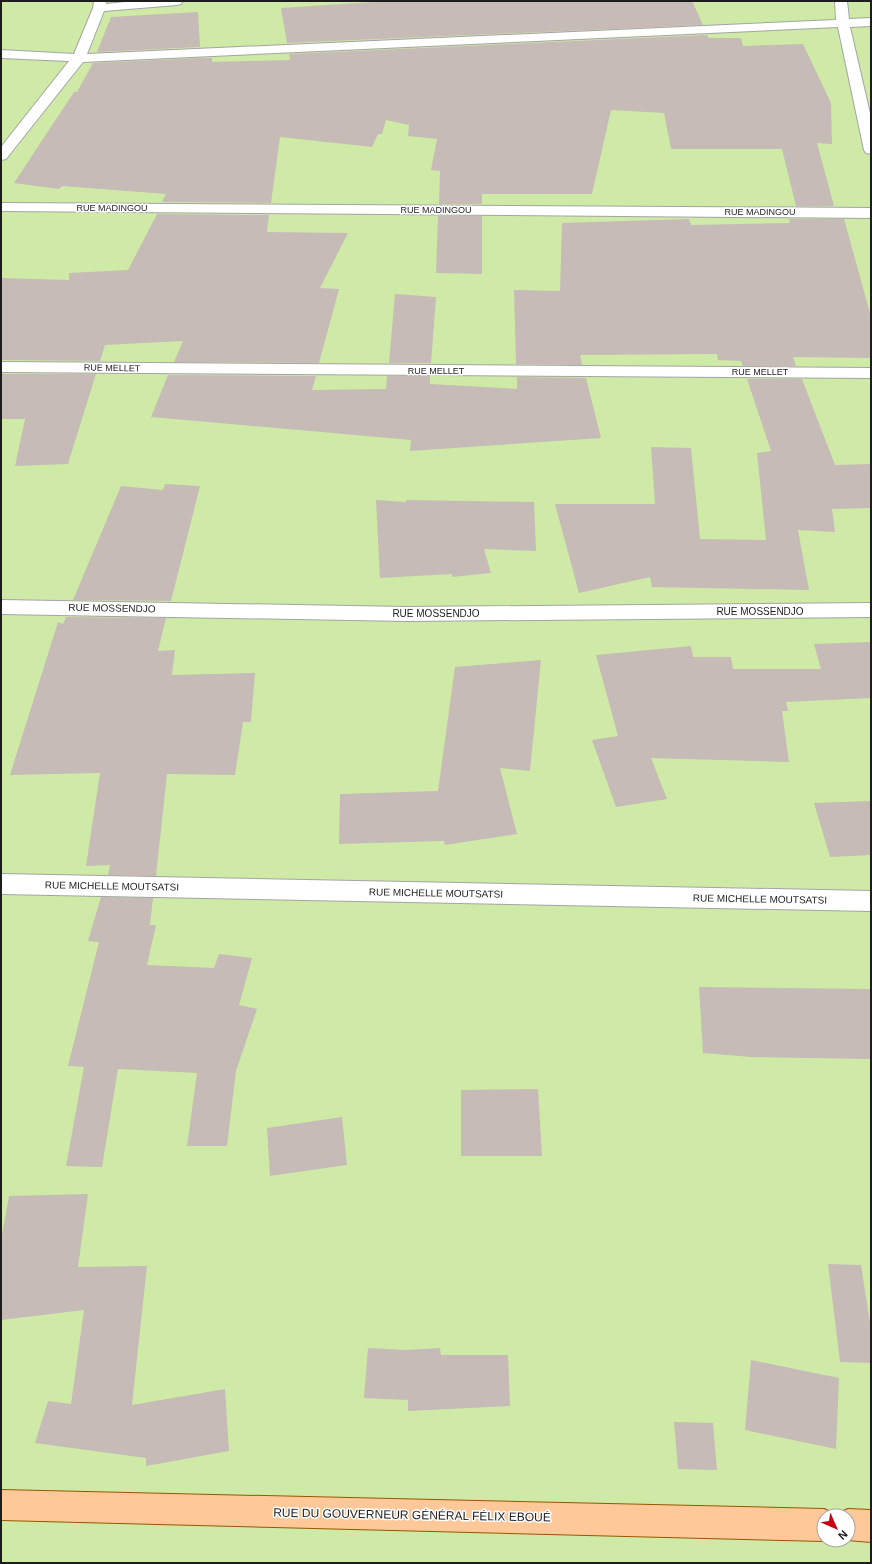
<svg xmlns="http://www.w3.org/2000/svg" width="872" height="1564" font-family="Helvetica,sans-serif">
<rect width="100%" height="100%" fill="#efeae3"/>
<path fill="#cfeaa7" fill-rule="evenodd" d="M1 1H871V1563H1ZM824 1516H848V1540H824Z"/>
<path fill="#c6bbb6" d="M389 1H692L703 25 287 43 281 8Z
M198 12 200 47 97 52 111 17Z
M707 35 709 38H741L743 46 803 44 831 103 832 144 817 143 834 206H796L782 149H671L664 113 611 110 592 194H482V204H439L440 171 431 170 437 139 408 136 409 125 386 120 382 134H378L372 147 280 137 271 203 162 202 166 194 62 186 59 189 14 183 74 92H77L93 63 200 58H212V62L290 60 289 54Z
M157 214 269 215 267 232 348 233 320 288 339 289 319 363 174 362 183 341 105 345 100 361 1 360V278L69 280V273L128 270Z
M438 216H482V274L436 273Z
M689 219 691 225 790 223 789 219H844L871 317V358L793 357 796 366H743L741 361 718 360 717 354 580 355 582 365 516 364 514 290 560 291 562 223Z
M395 294 436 297 431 363H389Z
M1 374H96L68 464 15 466 25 419H1Z
M168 375 316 376 312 390 386 389 387 376H430V384L517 389V377L586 378 601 438 410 451 411 440 151 417Z
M747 379H802L835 465 871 464V508L832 509 835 532 798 530 809 590 652 587 650 577 579 593 555 504H655L651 447 691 448 700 539 766 540 757 453 771 451Z
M165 484 200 486 171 601 73 600 121 486 163 490Z
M376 500 406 502V500L534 502 536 551 484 549 491 573 452 577V574L380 578Z
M66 617 166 618 158 651 175 650 172 675 255 673 251 722H243L235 775 167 774 156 876 108 875 110 865 86 866 100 773 10 775 58 622 63 624Z
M871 642V698L786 702 788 711H782L789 762 651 758 667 799 616 807 592 740 618 736 596 655 691 646 693 657H731L733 669H821L814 644Z
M541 660 530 771 500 768 517 834 445 845 444 841 339 844 340 794 438 791 455 667Z
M871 801V855L830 857 814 803Z
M101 897 153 898 150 925H156L147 965 214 968 219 954 252 958 239 1005 257 1009 236 1071 227 1146H187L197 1073 118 1069 102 1167 66 1166 84 1067 68 1066 99 942 88 941Z
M699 987 871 989V1059L751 1057 703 1053Z
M538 1089 542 1156H461V1090Z
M342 1117 347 1165 270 1176 267 1128Z
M88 1194 78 1267 147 1266 132 1405 225 1389 229 1451 146 1466V1458L35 1443 48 1401 71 1404 84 1310 1 1320V1241L9 1196Z
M828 1264 861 1265 871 1329V1363L840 1362Z
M368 1348 406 1350 440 1348 441 1355H508L510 1406 408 1411V1400L364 1398Z
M751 1360 839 1378 836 1449 745 1430Z
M674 1422 713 1423 717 1470 678 1469Z"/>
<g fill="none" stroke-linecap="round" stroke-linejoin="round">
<g stroke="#a4a4a4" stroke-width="2">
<path id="minor" d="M94 1H106V4L135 1H183L181 4 177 5 104 11 87 54 836 20 835 1H847L849 19 871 18V26L850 27 871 118V154L866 153 864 150 838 27 83 62 6 159 1 160V147L69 61 1 58V50L74 54 93 8Z
M1 203 871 208V218L1 211Z
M1 362 871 368V378L1 372Z
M1 600 407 607 871 603V617L407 621 1 614Z
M1 874 871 891V911L1 894Z"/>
</g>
<g stroke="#975600" stroke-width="2">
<path id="major" d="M1 1490 824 1509 835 1514 836 1516H824V1540H825L824 1541 1 1520Z
M848 1509 871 1510V1542L847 1540H848V1516H836L837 1514Z"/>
</g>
<use href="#minor" fill="#fff" fill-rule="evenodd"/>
<use href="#major" fill="#fec899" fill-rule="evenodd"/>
</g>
<g text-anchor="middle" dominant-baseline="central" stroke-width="3" stroke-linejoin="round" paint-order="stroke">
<g font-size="9" fill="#1d1d1d" stroke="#fff">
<text x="112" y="208">RUE MADINGOU</text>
<text x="436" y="210">RUE MADINGOU</text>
<text x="760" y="212">RUE MADINGOU</text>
<text transform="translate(112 368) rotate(1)">RUE MELLET</text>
<text x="436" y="371">RUE MELLET</text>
<text x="760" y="372">RUE MELLET</text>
</g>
<g font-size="10" fill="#1d1d1d" stroke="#fff">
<text transform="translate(112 608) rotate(1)">RUE MOSSENDJO</text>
<text x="760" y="611">RUE MOSSENDJO</text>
<text x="436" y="613">RUE MOSSENDJO</text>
<text transform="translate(112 886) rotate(1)">RUE MICHELLE MOUTSATSI</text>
<text transform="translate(436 893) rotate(1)">RUE MICHELLE MOUTSATSI</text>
<text transform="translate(760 899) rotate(1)">RUE MICHELLE MOUTSATSI</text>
</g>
<g font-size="12" fill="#1d1d1d" stroke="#fff">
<text transform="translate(412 1515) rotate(1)">RUE DU GOUVERNEUR GÉNÉRAL FÉLIX EBOUÉ</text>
</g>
</g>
<rect width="872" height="1564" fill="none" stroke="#1d1d1d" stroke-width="4"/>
<g transform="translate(836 1528) rotate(135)"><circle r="19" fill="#ffffff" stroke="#a5a5a5"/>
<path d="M0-3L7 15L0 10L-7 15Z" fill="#cb0014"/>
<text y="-6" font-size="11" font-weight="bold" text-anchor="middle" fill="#1d1d1d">N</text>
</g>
</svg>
